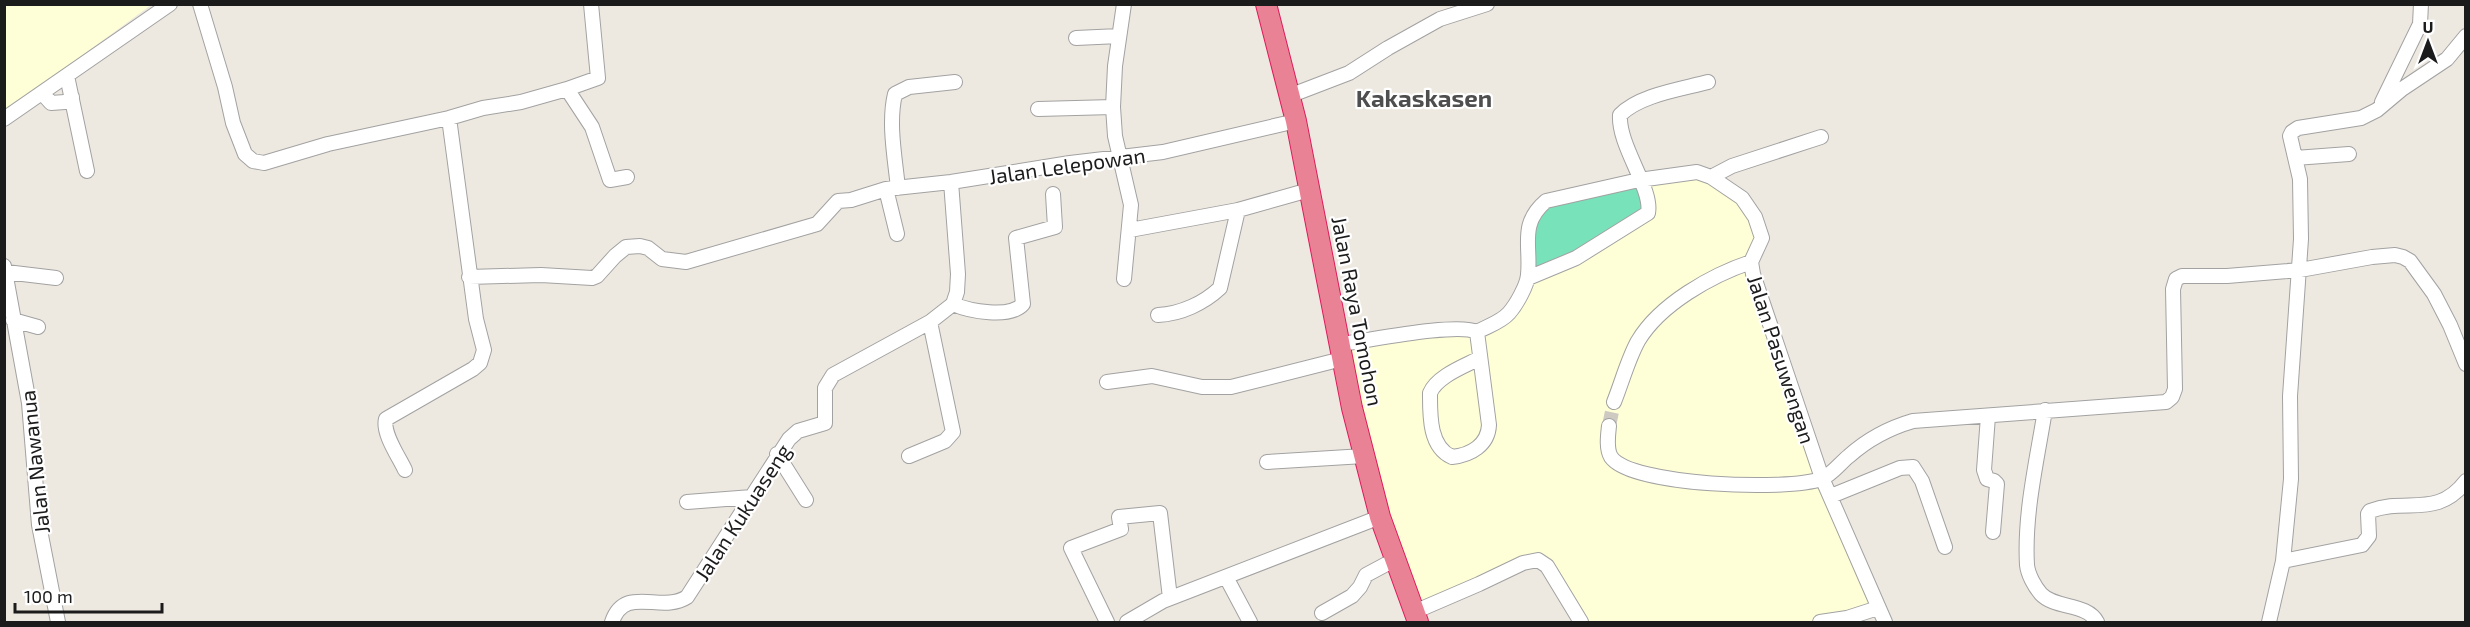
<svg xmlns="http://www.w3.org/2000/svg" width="2470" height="627" font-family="'Exo 2',sans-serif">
<rect width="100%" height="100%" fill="#eee9e0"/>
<path fill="#ffffd7" d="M5 5H151L5 112Z
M1697 172 1742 198 1762 238 1753 274 1878 608 1820 622H1581L1543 562 1414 612 1340 344 1492 326 1528 278 1532 217Z"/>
<path fill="#78e2ba" d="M1639 180 1648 213 1528 278 1537 208Z"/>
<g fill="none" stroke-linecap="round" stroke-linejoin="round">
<path stroke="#cecac2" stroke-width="14" stroke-dasharray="14 7" stroke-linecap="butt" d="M1609 426 1614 402"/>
<g stroke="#a2a2a2" stroke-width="16">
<path id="minor" d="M200 4 225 87 233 123 245 154 253 161 264 163 328 144 449 118 483 108 521 102 567 89 598 78 591 4
M1076 38 1119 36
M67 76 87 171
M567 89 592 127 610 180 627 177
M42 93 51 103 65 102 72 97
M1289 96 1349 73 1388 48 1440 19 1487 4
M2382 102 2420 24 2421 4
M1038 109 1113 107
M4 119 170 4
M2295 158 2349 154
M1711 177 1732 166 1821 137
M898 188C895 158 888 123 895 94L909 87 955 82
M886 189 897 234
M1130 230 1238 210 1309 190
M4 266 29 403 39 525 58 622
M6 272 56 278
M469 277 541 275 592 278 597 276 615 256 626 247 640 246 648 248 662 259 686 262 817 224 838 201 851 200 886 189 951 182 1070 163 1163 152 1296 121
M1528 278 1576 258 1648 213C1653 189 1618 146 1620 115 1639 95 1682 89 1708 82
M1124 279 1131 205 1115 136 1113 107 1115 66 1124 4
M953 304C969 311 1010 319 1023 304L1016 238 1055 227 1053 194
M1158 315C1181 314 1204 303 1220 288L1238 210
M13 320 38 327
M1477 332 1489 425C1488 445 1471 455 1452 457 1429 447 1430 415 1430 393 1437 376 1465 366 1480 358
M1340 344C1367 341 1457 322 1477 332 1487 326 1500 323 1509 313 1516 305 1527 286 1528 275 1531 245 1519 224 1546 201L1639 180 1697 172 1711 177 1742 198 1755 217 1762 238 1751 262 1753 274 1822 478 1885 622
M1107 382 1152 376 1202 387H1231L1342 359
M1614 402C1622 382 1628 359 1638 341 1660 304 1712 275 1751 262
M2045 410C2037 460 2024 514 2027 565 2028 575 2035 587 2041 594 2055 609 2087 603 2097 622
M1988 416 1984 470 1987 479 1994 481 1997 484 1993 532
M1609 426C1608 435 1606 449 1611 457 1631 486 1788 491 1821 479 1832 475 1840 463 1849 456 1868 439 1889 428 1913 421L2166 402 2172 397 2175 389 2173 289 2176 279 2182 276H2227L2300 270 2372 257 2395 255 2403 257 2410 261 2434 294 2450 325 2466 364
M777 454 806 500
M909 456 945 441 953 432 930 322
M1267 462 1364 456
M405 470C399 457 382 433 386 419L473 369 480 363 484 350 476 319 449 118
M1831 496 1900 468 1913 467 1922 481 1945 547
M687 502 752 497
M2283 561 2362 545 2369 536 2368 514 2370 511C2407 497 2437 519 2466 481
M1226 577 1250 622
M1414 612 1479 584 1523 563 1538 560 1547 566 1581 622
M1322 613 1352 596 1360 587 1366 575 1394 560
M612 622C625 584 661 614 687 597L789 439 798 431 825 423V388L833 375 930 322 953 304 957 292 958 274 951 182
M1107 622 1071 548 1121 529 1119 517 1160 513 1170 598
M1127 622 1163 601 1380 517
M1820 622 1847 618 1878 608
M2269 622 2283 561 2291 479 2290 396 2301 239 2300 179 2290 136 2292 132 2298 128 2361 118 2377 110 2402 89 2447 59 2466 36"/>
</g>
<g stroke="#de1a5c" stroke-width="22">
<path id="highway" d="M1266 4 1296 121 1352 408 1380 517 1418 622"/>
</g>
<use href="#minor" stroke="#fff" stroke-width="14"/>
<use href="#highway" stroke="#ea8295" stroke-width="20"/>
</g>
<g text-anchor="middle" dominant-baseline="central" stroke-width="4.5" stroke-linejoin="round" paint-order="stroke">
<g font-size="21" fill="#1b1b1b" stroke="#fff">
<text transform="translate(1067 165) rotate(-8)">Jalan Lelepowan</text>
<text transform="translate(1358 311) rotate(79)">Jalan Raya Tomohon</text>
<text transform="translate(1782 359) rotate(72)">Jalan Pasuwengan</text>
<text transform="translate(34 462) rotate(-96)">Jalan Nawanua</text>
<text transform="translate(742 512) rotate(-57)">Jalan Kukuaseng</text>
</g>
<g font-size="24" font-weight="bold" fill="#4e4e4e" stroke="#fff">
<text x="1424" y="97">Kakaskasen</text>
</g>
</g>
<rect width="2470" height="627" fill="none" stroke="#1b1b1b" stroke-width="12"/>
<g transform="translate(2428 42)" stroke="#ffffff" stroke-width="4.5" paint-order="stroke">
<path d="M0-4.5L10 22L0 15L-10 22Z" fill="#1b1b1b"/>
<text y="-9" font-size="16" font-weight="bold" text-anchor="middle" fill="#1b1b1b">U</text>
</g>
<path d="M15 603v9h147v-9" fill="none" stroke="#1b1b1b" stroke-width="3"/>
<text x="24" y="603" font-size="18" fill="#1b1b1b" stroke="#ffffff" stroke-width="4.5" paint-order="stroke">100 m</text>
</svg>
